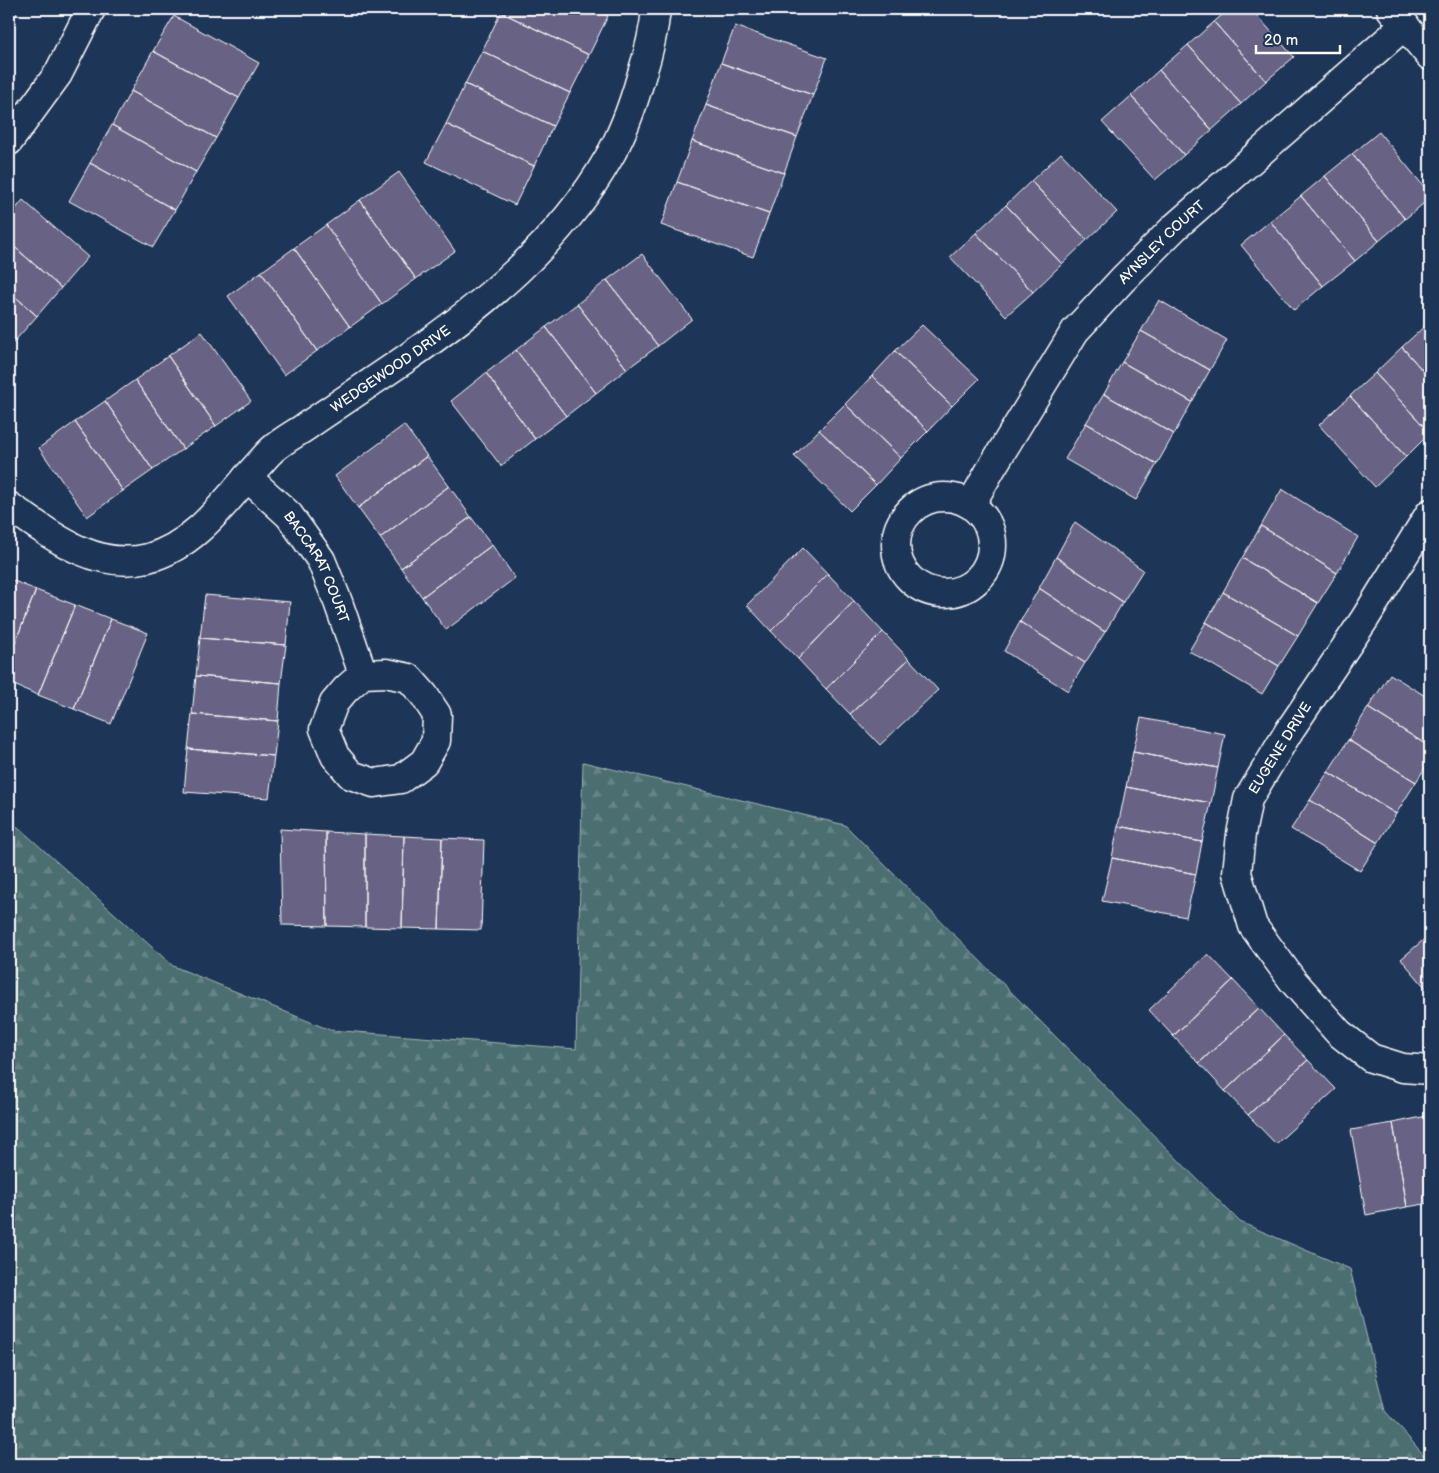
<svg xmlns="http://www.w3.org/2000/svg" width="1439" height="1473" font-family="'Balsamiq Sans',sans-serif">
<defs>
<pattern id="forest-firs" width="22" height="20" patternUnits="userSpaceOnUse" patternTransform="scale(1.25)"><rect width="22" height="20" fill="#4b6e70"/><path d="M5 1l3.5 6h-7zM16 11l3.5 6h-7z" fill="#668485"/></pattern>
</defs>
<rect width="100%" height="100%" fill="#1d3557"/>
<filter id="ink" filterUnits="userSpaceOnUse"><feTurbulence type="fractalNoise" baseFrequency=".02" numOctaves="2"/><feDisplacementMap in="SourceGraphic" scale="10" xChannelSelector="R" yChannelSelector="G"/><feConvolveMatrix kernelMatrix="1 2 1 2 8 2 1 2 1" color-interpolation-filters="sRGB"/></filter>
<g filter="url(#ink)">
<path fill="url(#forest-firs)" stroke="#a5b6b8" d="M583 762 845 825 1240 1222 1350 1269 1385 1411 1430 1462V1464H9V819L173 966 330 1030 576 1049Z"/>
<path fill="#676484" stroke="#fff" d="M9 9H19L10 23 9 22Z
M503 9H593L608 16 589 55 501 12Z
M1229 9H1251L1294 57 1266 81 1214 22Z
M501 12 589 55 570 93 482 51Z
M174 16 259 63 239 98 153 51Z
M1214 22 1266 81 1241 104 1188 45Z
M735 26 827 58 813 95 721 63Z
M1188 45 1241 104 1212 130 1159 70Z
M153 51 239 98 216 138 131 91Z
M482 51 570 93 553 126 465 84Z
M721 63 813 95 797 137 706 105Z
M1159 70 1212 130 1184 155 1131 96Z
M465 84 553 126 534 166 446 124Z
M131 91 216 138 196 172 112 125Z
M1131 96 1184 155 1155 180 1102 122Z
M706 105 797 137 784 173 692 141Z
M446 124 534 166 515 205 426 162Z
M112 125 196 172 175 210 90 163Z
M1379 132 1430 194V198L1405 219 1352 154Z
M692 141 784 173 769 214 677 182Z
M1061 153 1117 212 1087 240 1031 181Z
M1352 154 1405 219 1379 241 1325 176Z
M90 163 175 210 153 247 69 201Z
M399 172 455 251 416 279 360 200Z
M1325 176 1379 241 1355 261 1301 196Z
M1031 181 1087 240 1062 264 1006 205Z
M677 182 769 214 753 257 661 225Z
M1301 196 1355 261 1323 286 1270 221Z
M23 200 88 257 61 288 9 242V217Z
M360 200 416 279 382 304 326 225Z
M1006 205 1062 264 1033 292 976 233Z
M1270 221 1323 286 1294 310 1241 245Z
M326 225 382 304 350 327 294 248Z
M976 233 1033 292 1006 316 950 257Z
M9 242 61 288 37 316 9 291Z
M294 248 350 327 317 351 261 272Z
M642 254 692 319 658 346 607 280Z
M261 272 317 351 284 375 228 296Z
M607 280 658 346 627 369 577 304Z
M9 291 37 316 12 344 9 342Z
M1159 300 1227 340 1210 370 1141 331Z
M577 304 627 369 596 393 546 327Z
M1429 322 1430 323V379L1402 347Z
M922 325 979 379 952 406 895 351Z
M546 327 596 393 566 416 516 350Z
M1141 331 1210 370 1192 402 1122 362Z
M202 332 251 401 216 426 168 356Z
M1402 347 1430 379V433L1375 373Z
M516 350 566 416 535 439 486 373Z
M895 351 952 406 928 431 872 376Z
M168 356 216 426 183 449 135 380Z
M1122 362 1192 402 1174 434 1104 394Z
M486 373 535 439 501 466 451 401Z
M1375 373 1430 433 1406 457 1350 396Z
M872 376 928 431 901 458 845 404Z
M135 380 183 449 153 470 105 401Z
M1104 394 1174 434 1157 464 1086 423Z
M1350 396 1406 457 1375 487 1319 425Z
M105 401 153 470 123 491 75 422Z
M845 404 901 458 876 485 819 430Z
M75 422 123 491 87 517 39 448Z
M1086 423 1157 464 1136 500 1065 459Z
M404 425 427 456 358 508 335 476Z
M819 430 876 485 850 511 794 456Z
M427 456 449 486 380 538 358 508Z
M449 486 471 517 401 568 380 538Z
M1282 489 1358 537 1337 573 1261 526Z
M471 517 492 545 422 597 401 568Z
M1075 522 1143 570 1123 602 1056 557Z
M1261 526 1337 573 1318 603 1242 558Z
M492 545 515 578 446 630 422 597Z
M803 548 828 574 771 631 747 605Z
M1056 557 1123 602 1105 632 1039 588Z
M1242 558 1318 603 1298 636 1223 592Z
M828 574 854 601 798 659 771 631Z
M9 579 36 590 9 658Z
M1039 588 1105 632 1085 663 1020 622Z
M36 590 75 605 38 695 9 683V658Z
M1223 592 1298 636 1279 666 1206 622Z
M205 595 290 602 286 645 200 638Z
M854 601 883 632 826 689 798 659Z
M75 605 111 619 74 709 38 695Z
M111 619 148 633 111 724 74 709Z
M1020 622 1085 663 1068 691 1004 651Z
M1206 622 1279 666 1262 694 1189 651Z
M883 632 909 659 850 714 826 689Z
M200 638 286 645 281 683 196 676Z
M909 659 938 690 880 745 850 714Z
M1390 674 1430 699V747L1368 708Z
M196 676 281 683 278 721 192 714Z
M1368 708 1430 747V760L1416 782 1348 740Z
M192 714 278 721 274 756 188 749Z
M1141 718 1225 734 1218 768 1133 752Z
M1348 740 1416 782 1396 814 1328 772Z
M188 749 274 756 269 798 184 792Z
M1133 752 1218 768 1211 803 1126 787Z
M1328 772 1396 814 1378 843 1310 800Z
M1126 787 1211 803 1202 842 1118 826Z
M1310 800 1378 843 1360 871 1291 829Z
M1118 826 1202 842 1196 874 1112 858Z
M280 829 326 832 327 926 282 925Z
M326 832 365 834V927L327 926Z
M365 834 404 836 402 928 365 927Z
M404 836 442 838 439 929 402 928Z
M442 838 484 840 481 930 439 929Z
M1112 858 1196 874 1186 917 1102 901Z
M1429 935 1430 937V993L1401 959Z
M1208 954 1233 980 1173 1036 1149 1010Z
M1233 980 1259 1008 1199 1063 1173 1036Z
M1259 1008 1284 1035 1225 1091 1199 1063Z
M1284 1035 1308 1060 1248 1115 1225 1091Z
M1308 1060 1336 1089 1276 1144 1248 1115Z
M1430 1115V1133L1427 1116Z
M1427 1116 1430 1133V1203L1407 1207 1393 1123Z
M1393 1123 1407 1207 1366 1215 1351 1130Z"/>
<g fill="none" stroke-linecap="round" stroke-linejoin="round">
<g stroke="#fff" stroke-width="31">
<g id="minor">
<path d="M1391 9 1430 56"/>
<path d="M9 141 58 74 91 9"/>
<path id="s1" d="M247 477 289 515 321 560 338 602 363 674"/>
<circle cx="944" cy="545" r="48"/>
<path id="s2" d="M971 504 991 469 1075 331 1123 279 1175 227 1405 25"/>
<path id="s3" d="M9 506C50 534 94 571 148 558 195 546 226 500 257 466 262 461 267 454 273 449 284 439 299 432 311 423 342 402 373 381 404 360 482 306 560 243 608 159 623 134 633 105 641 77 648 55 654 32 656 9"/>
<path d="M1430 513 1364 620 1289 731 1248 799 1241 834 1237 873 1253 926 1293 981 1339 1033 1371 1058 1403 1068 1430 1070"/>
<path d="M386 673 409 678 424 695 437 715 436 741 424 762 401 779 374 783 351 775 335 756 324 729 334 703 346 689 363 674Z"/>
</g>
</g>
<use href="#minor" stroke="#1d3557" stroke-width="28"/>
</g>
</g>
<g text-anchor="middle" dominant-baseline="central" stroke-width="4.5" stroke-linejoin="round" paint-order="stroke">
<g font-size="14" fill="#fff" stroke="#1d3557">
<text stroke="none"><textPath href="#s2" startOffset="326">AYNSLEY COURT</textPath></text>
<text stroke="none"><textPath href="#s3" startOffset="464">WEDGEWOOD DRIVE</textPath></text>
<text stroke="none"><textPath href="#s1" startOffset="116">BACCARAT COURT</textPath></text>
<text transform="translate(1280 748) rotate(-58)">EUGENE DRIVE</text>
</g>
</g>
<rect width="1439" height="1473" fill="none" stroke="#1d3557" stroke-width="30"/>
<rect x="15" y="15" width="1409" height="1443" fill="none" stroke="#fff" stroke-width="2" filter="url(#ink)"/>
<path d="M1256 45v8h84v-8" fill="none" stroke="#ffffff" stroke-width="2.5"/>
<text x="1264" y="45" font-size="15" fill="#ffffff" stroke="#1d3557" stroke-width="4" paint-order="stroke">20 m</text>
</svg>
